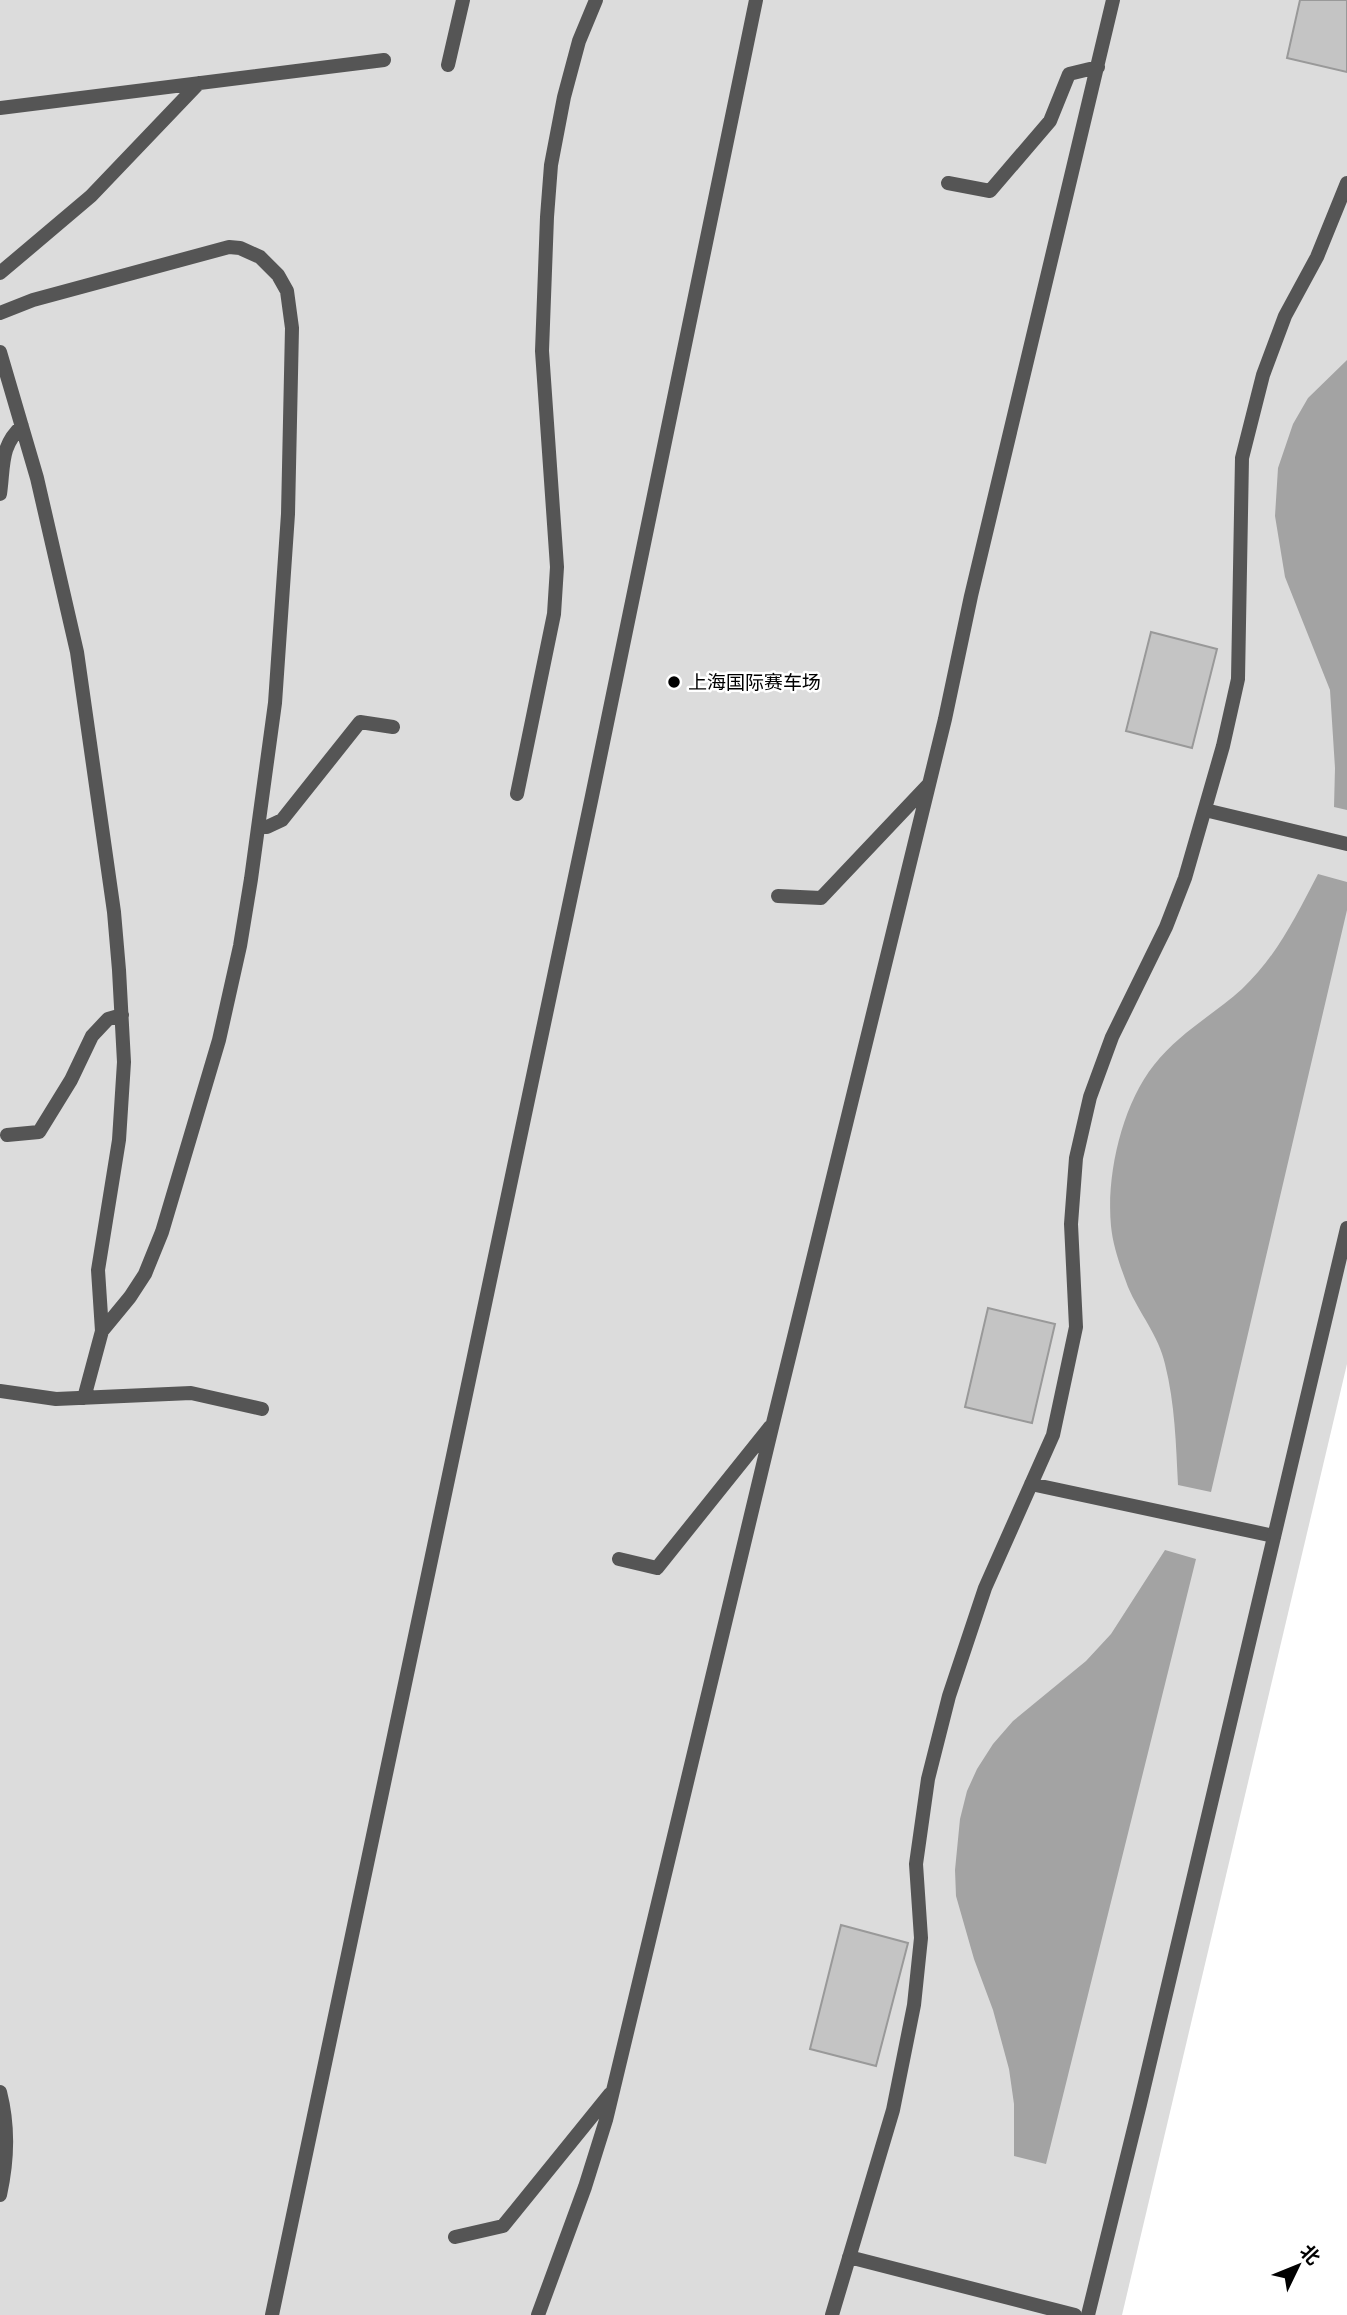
<svg xmlns="http://www.w3.org/2000/svg" width="1347" height="2315" font-family="Quicksand,'Noto Sans SC',sans-serif">
<rect width="100%" height="100%" fill="#fff"/>
<path fill="#dcdcdc" d="M0 0H1347V1364L1122 2315H0Z"/>
<path fill="#a3a3a3" d="M1347 360V810L1334 807 1335 768 1330 690 1285 577 1275 516 1278 468 1293 424 1308 398Z
M1318 874 1347 882V910L1211 1492 1178 1485C1176 1444 1175 1404 1165 1364 1159 1336 1139 1313 1128 1287 1121 1268 1113 1247 1111 1226 1106 1175 1122 1105 1154 1065 1179 1033 1213 1015 1242 989 1277 956 1296 916 1318 874Z
M1165 1550 1196 1559 1046 2164 1014 2156V2104L1009 2069 993 2010 974 1959 956 1896 955 1870 960 1819 967 1791 977 1769 993 1744 1013 1721 1086 1661 1111 1634Z"/>
<path fill="#c4c4c4" stroke="#999" stroke-width="2" d="M1300 0H1347V72L1287 58Z
M1151 632 1217 649 1192 748 1126 731Z
M988 1308 1055 1324 1032 1423 965 1407Z
M841 1925 908 1943 876 2066 810 2049Z"/>
<g fill="none" stroke-linecap="round" stroke-linejoin="round">
<path stroke="#555" stroke-width="14" d="M448 65 463 0
M0 108 384 60
M948 183 990 191 1050 121 1069 74 1098 67
M0 273 91 196 199 83
M0 313 33 300 229 247 240 248 260 257 278 275 287 291 292 328 288 514 275 703 251 879 240 946 219 1040 162 1232 145 1274 130 1297 102 1331 84 1398
M0 352 37 478 77 652 114 912 119 970 124 1062 119 1140 98 1270 102 1331
M0 494C4 466 0 446 22 426
M517 794 554 614 557 567 542 351 547 217 551 165 564 97 579 41 596 0
M1205 810 1347 844
M258 827H267L282 820 360 722 393 727
M778 896 821 898 928 785
M7 1135 39 1132 71 1080 92 1036 108 1019 122 1015
M0 1391 56 1399 191 1393 262 1409
M1031 1484 1274 1536
M619 1559 657 1568 770 1427
M0 2092C9 2127 8 2159 0 2195
M455 2237 503 2226 610 2094
M849 2257 1075 2315
M272 2315 592 796 756 0
M538 2315 585 2187 606 2120 773 1423 945 719 971 596 1113 0
M832 2315 893 2110 914 2005 921 1938 916 1864 928 1779 949 1696 985 1588 1053 1435 1076 1327 1071 1224 1076 1158 1090 1097 1112 1037 1166 927 1185 878 1223 746 1238 679 1242 458 1263 375 1285 316 1317 257 1347 183"/>
<path stroke="#555" stroke-width="14" d="M1088 2315 1140 2104 1347 1228"/>
</g>
<circle fill="#000" stroke="#fff" stroke-width="2.5" cx="674" cy="682" r="7"/>
<g text-anchor="middle" dominant-baseline="central" stroke-width="5" stroke-linejoin="round" paint-order="stroke">
<g font-size="19" fill="#000" stroke="#fff" text-anchor="start">
<text x="688" y="682">上海国际赛车场</text>
</g>
</g>
<g transform="translate(1298 2266) rotate(47)" stroke="#ffffff" stroke-width="5" paint-order="stroke">
<path d="M0-5L12 26L0 18L-12 26Z" fill="#000000"/>
<text y="-10" font-size="19" font-weight="bold" text-anchor="middle" fill="#000000">北</text>
</g>
</svg>
